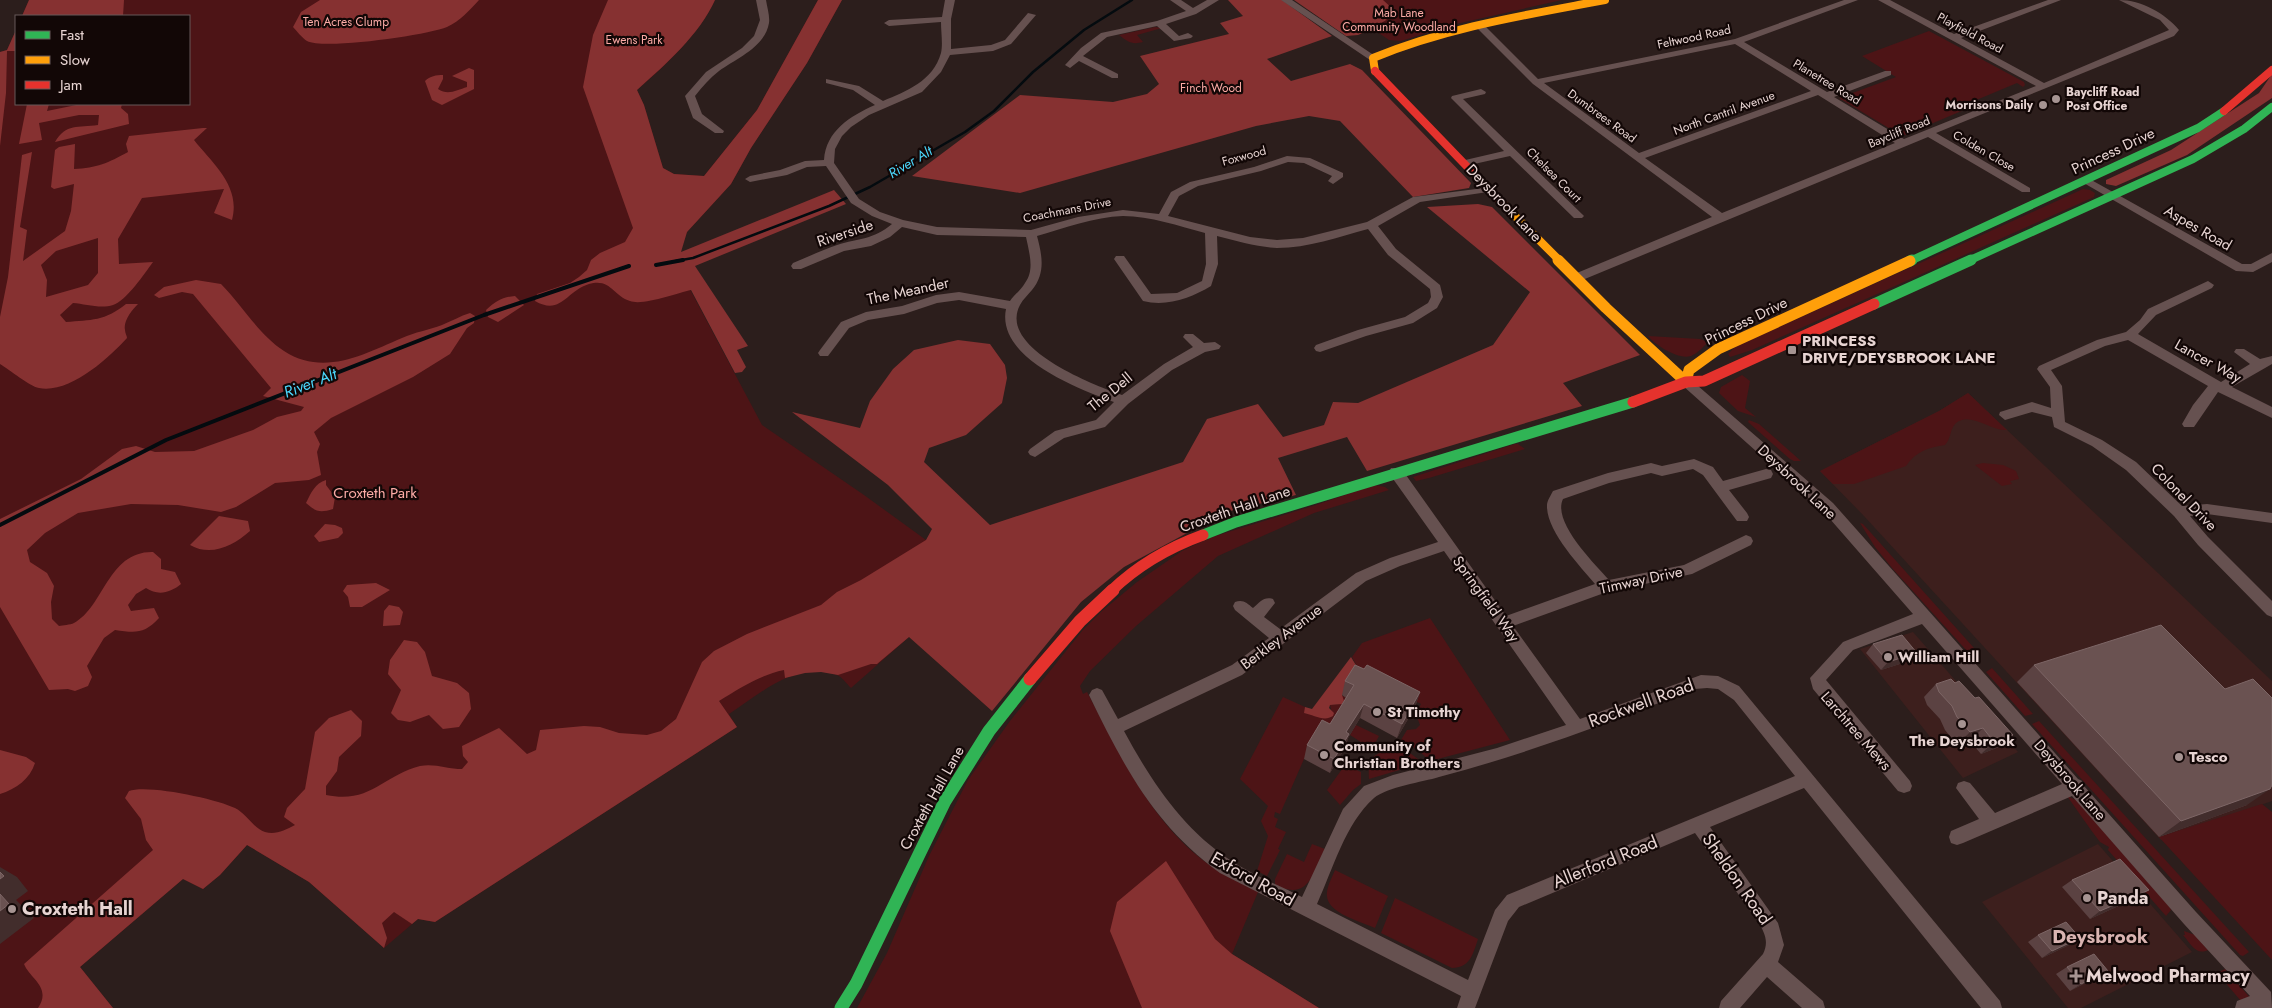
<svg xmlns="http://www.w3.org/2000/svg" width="2272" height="1008" font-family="Jost,sans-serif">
<rect width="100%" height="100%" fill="#2c1e1c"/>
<path fill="#3d1f1d" d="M1968 393 2272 681V801L2161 840 1864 516 1820 471 1939 411Z
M1913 632 2018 752 1963 778 1860 649Z
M2098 844 2192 952 2081 1008H2068L1982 902Z"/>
<path fill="#4d1416" d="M29 0H715C701 32 664 67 637 90L644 105 663 168 674 174 704 176 757 110 818 0H842L807 63 751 148 731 184 687 232 676 263 762 425 864 495 977 577 851 688C847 684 842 677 837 675 798 659 758 695 729 714L737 727 435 922 418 919 384 948 309 882 247 845 220 875 203 889 183 879 80 967 113 1008H0V52L7 50 16 30V104H189V16H22Z
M1330 0H1562L1456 24 1401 41 1389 40Z
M1155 27 1162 28 1137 35 1143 42C1132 45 1128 42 1119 35Z
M1929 31 2024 82 2025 85 2023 87 2017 83 1974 101 1978 104 1905 135 1897 133 1839 98 1896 77 1862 56Z
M2083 189 2090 190 2095 193 2094 197 1752 350 1730 357 1728 354 1735 347Z
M1648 336 1700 339 1708 342C1704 346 1699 352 1693 355 1681 362 1655 345 1648 336Z
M1742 375 1750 381 1745 408 1756 417 1738 411 1719 393 1721 387Z
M1968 393 2007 430C1991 431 1970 411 1956 423 1950 428 1951 439 1945 445 1929 447 1915 452 1906 466L1854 484H1833L1820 471 1939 411Z
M1749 420 1759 424 1801 461H1794L1790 459 1748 422Z
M1515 444H1518L1525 449 1429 478 1416 481 1413 477Z
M1983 463 2003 465 2016 471 2019 479 2010 481 2012 484 2002 486 1975 465Z
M1374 485 1385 487 1389 490 1314 513 1218 556 1136 626 1090 671 1080 686 1083 694 1087 692C1122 756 1152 827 1214 868 1228 878 1244 884 1258 892L1232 954 1319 1008H857L887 953 929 856 968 780 1010 721 1082 631 1102 611 1137 582 1182 551 1209 538 1316 505Z
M1860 523 1863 524 1974 648 1967 651 1892 568 1875 547Z
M1430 618 1510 740 1430 761 1418 750 1401 740 1407 730 1416 729 1420 725 1417 717 1418 714 1416 713 1421 704 1360 672 1352 657 1362 643Z
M1992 668 2033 714 2025 716 1986 672Z
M1342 695 1350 700 1304 759 1280 814 1275 812 1274 817 1278 819 1275 827 1286 832 1278 849 1280 850 1267 876 1257 871 1268 836 1261 821 1268 806 1240 779 1283 697 1305 707V713L1328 718 1333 716 1330 705 1339 704Z
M2039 721 2249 952 2243 956 2240 955 2032 724Z
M1356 725 1379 736 1372 749 1350 735Z
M1397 750 1410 753 1423 763 1369 779C1367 755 1376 752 1397 750Z
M1345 765 1361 772V784L1353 790 1340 805 1327 790Z
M2067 796 2076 800 2169 906 2171 910 2166 916 2108 850 2109 847 2100 842 2091 830Z
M2262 804 2272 812V960L2159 837Z
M1312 844 1325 849C1313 875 1308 901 1275 885V879L1287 854 1304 862Z
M1335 870 1388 896 1375 928C1361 921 1324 913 1327 892 1328 885 1332 877 1335 870Z
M1395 898 1478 939C1473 954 1470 968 1452 968L1381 933Z
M2184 931 2195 935 2208 950C2196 956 2191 944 2183 935H2185Z
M2225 969 2259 1008H2247L2217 973Z"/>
<path fill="#863131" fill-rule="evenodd" d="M29 0H124L123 16H22Z
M320 0H479C470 10 460 21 447 27 428 35 325 50 307 41 302 38 297 31 293 27L301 12Z
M608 0H715C700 34 665 65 637 90L644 105 663 168 674 174 704 176 757 110 818 0H842L807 63 751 148 731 184 687 232 681 252 834 190 846 204 695 266 748 346 737 350 746 367 742 372 735 373 691 290C677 293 643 306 630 301 613 296 611 278 589 284 566 291 561 316 535 301L537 294 570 283 579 277 587 270 591 260 600 253 625 242 633 228 583 87 593 35Z
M1228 0H1282L1332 36 1267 59 1291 81 1350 64 1362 70 1471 183 1469 188 1413 197 1340 121 1309 116 1256 126 1020 193 912 176 1020 95 1113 102 1147 94 1159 84 1140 56 1229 34 1220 23 1243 16Z
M1294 0H1383L1394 10C1390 21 1381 21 1374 29L1367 25 1365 32 1358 35 1346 36Z
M16 30V51H7L6 93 0 146V52L7 50Z
M469 68 474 70V89L442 105 432 100 425 81C430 76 436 75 443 75V79L438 89C448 96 457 90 467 87V82L452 76Z
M2272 74V98L2187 155 2116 186 2106 184V180L2171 150 2259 93Z
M27 104H49L47 111 81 104H122L121 108 128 114 129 124 55 142C66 123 78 128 98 125L99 115H79L39 123 42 140 19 144Z
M203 128H207L194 140C213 164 241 186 232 220L214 213 224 189 142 198 118 239 119 264 153 262C145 273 126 301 113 305 101 309 85 304 73 303L60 315 66 322C91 320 105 321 126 304H138C132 310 123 321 125 330 125 333 127 336 127 338 108 359 69 394 39 388 29 386 10 370 0 364V317L8 277 22 155 32 152 20 227 27 230 23 261 65 231 71 211 74 184 54 189 51 187 55 150 59 147 75 144 74 169C97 168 108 163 128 152L126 144 129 136ZM98 238V273L88 285 46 297 47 280 41 265 56 251Z
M1478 204 1492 207 1640 355 1563 383 1582 406 1367 471 1347 437 1278 458 1296 495 1226 512 1124 567 1081 602 992 711 909 637 877 664H871L838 675 821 672 805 673 785 678 784 670C760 675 740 688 719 701L737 727 435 922 418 919 412 924 394 912 382 923 387 938 384 948 309 882 247 845 220 875 203 889 183 879 80 967 113 1008H38C52 987 30 979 24 964L153 850 146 840 141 819 125 798 129 791C147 784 217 799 235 808 247 814 253 828 265 832 276 835 285 830 295 825L284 817 287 808 305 789 315 732 329 718 351 710 362 721 361 736 339 757 337 771 326 786V795C371 804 382 776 420 766 434 763 448 769 462 769L468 762 463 756 462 746 499 728 527 754 536 750 540 730 584 726 600 727 619 733 647 735 661 731 676 719 702 662 714 651 747 634 821 605 837 592 861 580 926 540 932 529 888 485 792 412 860 428 870 401 893 369 914 350 958 340 990 344 1005 365 1007 378 1002 403 966 435 929 448 924 462 990 525 1183 462 1207 419 1258 404 1283 437 1324 425 1333 402 1358 403 1493 345 1530 292 1427 207Z
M196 280 221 284C243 306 258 334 284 351 324 377 364 354 402 338 415 332 429 330 442 325 452 321 460 316 470 313L475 316 474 323 467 328 450 354 413 377 331 418 314 432 320 444 317 452 321 475 309 480 275 483 236 507 221 512 178 505 131 504 78 513 45 533 27 550 30 562 47 573 54 586 51 602 52 619 59 626C63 625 70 625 74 623 104 607 108 551 153 552L161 559V569L175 572 181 584C170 593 158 596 146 588L136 594 128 605 131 611 154 608 159 618C144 634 136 633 115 630L104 638 87 666 92 677 88 686 75 691 68 689 49 690 0 607V519L81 479 122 449 136 446 155 452 194 451 253 430 277 417 301 411 304 407 263 396 271 388 193 294 182 292 159 298 154 295 164 287Z
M515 296 524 305 498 322 488 317 486 310C496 301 502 297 515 296Z
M326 480V485L335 497 333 509C320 513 316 512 306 503 311 493 315 483 326 480Z
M219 516 248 521 250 531C233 546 211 557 190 545Z
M325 524 335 525 342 528 343 533 338 538 319 542 314 536Z
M376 583 390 590 362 607H350L348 597 343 591 347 585Z
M389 605 399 607 403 612 400 625 383 626 384 611Z
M404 640 417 642 425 652 432 676 457 683 469 693 471 709 459 727 443 729 429 715 410 722 398 720 391 713 401 690 388 674 390 660Z
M1351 657 1360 672 1342 695 1344 701 1342 704 1330 705 1329 708 1334 713 1333 716C1324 722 1314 715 1304 713L1305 707 1312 709Z
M0 750 26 757 35 763C30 779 16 789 0 794Z
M1166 861 1215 939 1232 954 1319 1008H1142L1110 931 1117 902Z"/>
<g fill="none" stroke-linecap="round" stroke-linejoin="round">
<path stroke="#040b0f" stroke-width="2.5" d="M676 261 693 258 829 206 870 187 965 132 994 111 1033 72 1084 30 1132 0"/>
<path stroke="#040b0f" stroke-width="4" d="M656 265 683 260
M0 525 166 440 484 315 629 266"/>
<path fill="#665150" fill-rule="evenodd" d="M756 0H766C767 7 770 16 769 23 765 47 737 58 719 71 710 78 702 87 695 96L702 114 724 131 723 133H715L693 118 685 96 706 72 742 48 754 36 760 20Z
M945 0H955L951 19V49L991 45 1005 40 1028 13 1036 15 1011 44 993 51 950 55 941 72 922 92 869 115 851 127 842 136 835 149 834 163 859 199 880 212 903 220 937 227 1031 230 1078 217 1123 210 1159 214 1171 192 1190 182 1254 167 1287 156 1310 158 1343 173V177L1333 184 1328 181 1332 176 1304 163 1288 162 1261 171 1198 186 1179 196 1168 216 1250 237 1277 240 1303 238 1367 222 1413 197 1492 187V191L1488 192 1420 202 1378 226 1396 249 1440 285 1443 297 1437 308 1413 323 1366 336 1320 352 1316 351 1314 348 1316 345 1358 330 1405 317 1428 303 1431 297 1430 289 1388 255 1368 229C1339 237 1308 248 1277 248 1257 247 1237 241 1217 236L1218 264 1211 286C1191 298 1167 307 1143 301L1114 259 1116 256H1124L1151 294 1177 293 1202 281 1206 264 1205 233C1179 226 1150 216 1123 216 1094 217 1064 228 1037 236 1042 255 1046 273 1032 290 1028 295 1023 299 1020 305 997 348 1094 385 1122 395L1164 364 1193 347 1183 337 1185 334H1193L1204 343 1215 342 1221 346 1219 349 1205 352 1172 370 1128 404 1105 427 1064 438 1035 457 1030 455 1028 452 1030 449 1055 431 1096 420 1114 402C1079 389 996 358 1006 309L959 300 937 303 904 314 868 320 849 328 828 356H820L818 353 820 350 841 322 866 312 902 306 936 295 959 292 1010 301C1014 295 1021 290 1025 283 1035 270 1029 252 1026 237L937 235 902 227 890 237 871 246 844 251 801 269H793L791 266 793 263C808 257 822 250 837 245 859 238 873 240 892 224L872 216 851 203 826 166 807 167 787 175 750 182 745 179 750 176 780 170 805 161 824 160C826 131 850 116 875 105L853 90 826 83V79L859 86 883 101C907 91 933 81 941 53 943 44 941 32 941 22L889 26 884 23 889 20 942 17Z
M1170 0H1181L1193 8 1207 0H1219L1196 14 1166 24 1179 36 1188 33 1193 36 1191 38 1174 41 1157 26 1107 37 1083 56 1118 74V78H1112L1079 61 1070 68 1065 65 1081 48 1101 33 1157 21 1186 11Z
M1281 0H1292L1378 58 1373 61 1370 60Z
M1844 0H1858L1744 42 1827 92 1885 71H1891V75L1834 97 1904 139 2036 86 1878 0H1890L1954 34 2048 0H2061L1961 38 2044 83 2169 30 2160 20 2119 0C2141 0 2165 13 2179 30L2174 36 1936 133 2030 188V192H2022L1928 137 1580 281H1572L1570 278 1572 275 1712 217 1533 84 1476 27V23H1482L1538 79 1735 39ZM1735 44 1811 91 1639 153 1544 83ZM1818 95 1895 143 1722 213 1645 158Z
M1481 89 1486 92 1485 94 1463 99 1582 214 1584 216 1582 218H1574L1510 156 1465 166 1461 165V161L1504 151 1451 98 1452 96Z
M2086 177 2242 264H2251L2272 253V262L2253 272 2236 271 2082 182V178Z
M2208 281 2214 285 2212 288 2156 315 2138 334 2221 382 2250 364 2234 352 2236 349H2244L2260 359 2272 356V364L2232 387 2272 407V418L2218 392 2194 427H2184L2182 424 2193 405 2208 386 2128 340 2105 346 2051 370 2062 386 2065 422 2102 440 2136 462 2182 506 2207 504 2272 513V523L2207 514 2190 516 2208 537 2272 601V617L2267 615 2198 545 2174 516 2126 470 2092 446 2054 427 2052 417 2032 412 2005 420 1999 415 2000 412 2032 402 2051 408 2050 387 2037 369 2039 366 2097 340 2126 332 2140 320 2148 309Z
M1686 378 1690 379 1833 503 2078 779 2082 781 2084 786 2196 912 2271 992 2272 1008H2235L2237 1001 2250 996 2184 924 2072 796 1963 843 1957 845 1951 843 1949 837 1951 831 1979 819 1956 788 1958 783 1964 781 1970 783 1995 813 2062 784 1922 624 1853 650 1826 680 1910 781 1912 786 1910 791 1904 793 1898 791 1813 689 1810 678 1843 642 1913 614 1823 511 1682 385 1680 382 1682 379Z
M1694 459 1713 467 1723 481 1766 469 1771 470 1773 474 1771 478 1729 490 1747 513 1749 517 1747 521H1737L1703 475 1693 469 1662 476 1651 473 1609 483 1563 499C1552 522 1594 563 1609 580L1684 565 1746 535 1751 537 1753 541 1751 545 1692 574 1607 592 1513 626 1580 719 1701 675 1718 676 1739 686 2000 1001 2002 1008H1981L1804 788 1710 827 1778 923 1784 945 1778 962 1823 1001 1825 1008H1802L1767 977 1740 1008H1719L1721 1001 1763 954C1769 942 1765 933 1758 922L1695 833 1519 907 1508 921 1475 1008H1457L1461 996 1220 873C1154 825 1124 767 1089 695L1092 690 1097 688 1102 690 1118 719 1232 665 1269 638 1235 610 1233 606 1235 602C1243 599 1247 603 1253 608 1260 602 1264 596 1273 599L1275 603 1264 617 1280 629 1356 573 1390 558 1438 542 1391 476 1389 472 1391 468H1401L1506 616 1595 584C1580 566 1546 531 1547 505 1547 501 1551 495 1553 491L1608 473 1651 463 1662 466ZM1444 551 1566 725 1497 748 1393 775 1364 786 1343 809 1302 897C1279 885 1252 875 1230 860 1182 828 1151 781 1124 731L1242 675 1366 581 1400 566ZM1707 688 1718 689 1734 700 1795 776 1507 895 1495 910 1468 980 1317 904C1333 869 1345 824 1374 798 1387 787 1423 782 1439 777 1527 754 1610 722 1695 689Z"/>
<path stroke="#30b455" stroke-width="8" d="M1910 261 2198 128 2224 111
M1968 261 2193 159 2244 129 2272 107"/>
<path stroke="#30b455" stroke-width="11" d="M1910 261 1912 260
M1874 304 1971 260
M1203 535 1236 522 1633 402"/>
<path stroke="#30b455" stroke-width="13" d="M841 1008 856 984 945 801 989 731 1030 679"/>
<path stroke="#ff9f0a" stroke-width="8" d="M1375 71 1373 58C1448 27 1526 15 1605 0
M1504 205 1560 261"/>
<path stroke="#ff9f0a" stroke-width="11" d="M1558 260 1606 308 1686 382
M1686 382 1689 370 1718 349 1910 261"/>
<path stroke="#e5322d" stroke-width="8" d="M1375 71 1504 205
M2224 111 2272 70"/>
<path stroke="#e5322d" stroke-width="11" d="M1633 402 1686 382 1704 381 1874 304
M1111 591C1137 566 1170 547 1203 535"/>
<path stroke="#e5322d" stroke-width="13" d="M1030 679 1080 621 1113 590"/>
</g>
<path fill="#5b4242" d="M1873 644 1917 653 1909 661 1881 670 1866 653Z
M2034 665 2247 805 2159 837 2017 682Z
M1364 669 1420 692 1415 707 1397 738 1360 718 1348 738 1345 748 1330 773 1304 759 1307 745 1330 724 1346 698 1342 695 1345 681Z
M1955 683 1975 698 1999 747 1981 754 1970 741 1957 745 1945 730 1940 719 1927 705 1924 697 1936 684Z
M2072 880 2149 890 2138 897 2090 919 2062 887Z
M2038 935 2080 938 2069 945 2042 958 2028 942Z
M2067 967 2097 977 2070 991 2056 974Z"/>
<path fill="#422d2c" d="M1917 653 1909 661 1881 670 1888 662Z
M1420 692 1415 707 1397 738 1402 724Z
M1364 704 1360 718 1348 738 1345 748 1330 773 1334 759 1346 732Z
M1983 728 1970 741 1957 745 1970 732Z
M2013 735 1999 747 1981 754 1994 742Z
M2270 789 2247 805 2159 837 2181 821Z
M0 867 17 877 28 891 16 900 34 918 0 944Z
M2149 890 2138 897 2090 919 2100 911Z
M2080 938 2069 945 2042 958 2052 951Z
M2108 971 2097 977 2070 991 2081 984Z"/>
<path fill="#6a5251" stroke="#7d6666" d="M2161 625 2225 689 2253 679 2272 698V785L2270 789 2181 821 2034 665Z
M1902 635 1917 653 1888 662 1873 644Z
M1355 665 1364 669 1367 665 1420 692 1402 724 1364 704 1346 732 1349 734 1334 759 1307 745 1322 720 1330 724 1354 685 1345 681Z
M1951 679 1955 683 1959 681 1975 698 1979 697 2013 735 1994 742 1983 728 1970 732 1957 717 1952 706 1939 692 1936 684Z
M2120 859 2149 890 2100 911 2072 880Z
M0 872 4 876 0 879Z
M0 894 9 904 0 911Z
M2066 922 2080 938 2052 951 2038 935Z
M2094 954 2108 971 2081 984 2067 967Z"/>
<g fill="#a69492" stroke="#120706" stroke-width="2">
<circle cx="2056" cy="99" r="5"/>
<circle cx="2043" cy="105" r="5"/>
<rect x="1787" y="345" width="10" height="10" rx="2.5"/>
<circle cx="1888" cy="657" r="5"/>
<circle cx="1377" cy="712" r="5"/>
<circle cx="1962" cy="724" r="5"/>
<circle cx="1324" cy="755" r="5"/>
<circle cx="2179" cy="757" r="5"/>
<circle cx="2087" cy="898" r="5"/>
<circle cx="12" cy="909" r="5"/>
<path d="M2073.5 968.5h5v5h5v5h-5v5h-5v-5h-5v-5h5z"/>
</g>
<g text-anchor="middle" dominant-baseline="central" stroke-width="4.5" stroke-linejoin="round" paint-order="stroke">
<g font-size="12" fill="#fcaba6" stroke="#120706">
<text x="1399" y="13">Mab Lane<tspan x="1399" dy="14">Community Woodland</tspan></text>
<text x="346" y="22">Ten Acres Clump</text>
<text x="634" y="40">Ewens Park</text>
<text x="1211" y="88">Finch Wood</text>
</g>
<g font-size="12" fill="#e7d4d2" stroke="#120706">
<text transform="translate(1970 33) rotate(28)">Playfield Road</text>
<text transform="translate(1694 37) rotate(-12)">Feltwood Road</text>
<text transform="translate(1827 82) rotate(31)">Planetree Road</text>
<text transform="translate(1724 113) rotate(-20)">North Cantril Avenue</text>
<text transform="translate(1602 116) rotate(36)">Dumbrees Road</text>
<text transform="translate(1899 132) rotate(-22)">Baycliff Road</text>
<text transform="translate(1984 151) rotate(30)">Colden Close</text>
<text transform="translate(1244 156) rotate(-15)">Foxwood</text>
<text transform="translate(1554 175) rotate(45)">Chelsea Court</text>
<text transform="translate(1067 210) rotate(-11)">Coachmans Drive</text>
</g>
<g font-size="12" font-weight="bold" fill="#e7d4d2" stroke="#120706" text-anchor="start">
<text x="2066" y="92">Baycliff Road<tspan x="2066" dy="14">Post Office</tspan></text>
<text x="2033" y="105" text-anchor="end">Morrisons Daily</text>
</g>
<g font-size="14" font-style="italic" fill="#4bd6fb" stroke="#120706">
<text transform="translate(910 162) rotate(-31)">River Alt</text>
</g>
<g font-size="15" fill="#e7d4d2" stroke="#120706">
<text transform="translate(2113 151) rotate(-25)">Princess Drive</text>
<text transform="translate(1504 203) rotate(46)">Deysbrook Lane</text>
<text transform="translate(2198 228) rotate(30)">Aspes Road</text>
<text transform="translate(845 233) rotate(-18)">Riverside</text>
<text transform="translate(908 291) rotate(-12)">The Meander</text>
<text transform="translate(1746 321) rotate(-26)">Princess Drive</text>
<text transform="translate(2208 361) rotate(29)">Lancer Way</text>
<text transform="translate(1110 392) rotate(-39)">The Dell</text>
<text transform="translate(1797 482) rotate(43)">Deysbrook Lane</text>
<text transform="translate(2184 497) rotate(46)">Colonel Drive</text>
<text transform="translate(1235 509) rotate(-19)">Croxteth Hall Lane</text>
<text transform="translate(1641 580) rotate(-12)">Timway Drive</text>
<text transform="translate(1486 599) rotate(54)">Springfield Way</text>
<text transform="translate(1281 637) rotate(-37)">Berkley Avenue</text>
<text transform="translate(1856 731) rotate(49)">Larchtree Mews</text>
<text transform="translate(2070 780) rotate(49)">Deysbrook Lane</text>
<text transform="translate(932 798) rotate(-61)">Croxteth Hall Lane</text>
</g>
<g font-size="15" font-weight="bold" fill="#e7d4d2" stroke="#120706" text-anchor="start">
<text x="1802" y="341">PRINCESS<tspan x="1802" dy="17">DRIVE/DEYSBROOK LANE</tspan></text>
<text x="1898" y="657">William Hill</text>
<text x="1387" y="712">St Timothy</text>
<text x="1962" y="741" text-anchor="middle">The Deysbrook</text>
<text x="1334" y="746">Community of<tspan x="1334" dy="17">Christian Brothers</tspan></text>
<text x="2189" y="757">Tesco</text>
</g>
<g font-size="15" fill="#fcaba6" stroke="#120706">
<text x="375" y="493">Croxteth Park</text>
</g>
<g font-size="16" font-style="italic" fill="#4bd6fb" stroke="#120706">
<text transform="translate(310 383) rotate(-21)">River Alt</text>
</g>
<g font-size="18" fill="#e7d4d2" stroke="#120706">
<text transform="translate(1641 703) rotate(-20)">Rockwell Road</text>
<text transform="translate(1605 862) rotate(-22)">Allerford Road</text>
<text transform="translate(1253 879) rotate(29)">Exford Road</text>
<text transform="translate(1737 879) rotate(55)">Sheldon Road</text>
</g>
<g font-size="18" font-weight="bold" fill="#e7d4d2" stroke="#120706" text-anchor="start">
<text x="2097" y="898">Panda</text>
<text x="22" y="909">Croxteth Hall</text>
<text x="2086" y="976">Melwood Pharmacy</text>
</g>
<g font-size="19" font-weight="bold" fill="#d9b4b1" stroke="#120706">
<text x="2100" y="936">Deysbrook</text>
</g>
</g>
<rect x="15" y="15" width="175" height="90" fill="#120706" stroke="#675958"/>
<rect x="25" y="31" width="25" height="8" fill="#30b455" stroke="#675958"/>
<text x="60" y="40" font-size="15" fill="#e7d4d2">Fast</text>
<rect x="25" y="56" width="25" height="8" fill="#ff9f0a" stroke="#675958"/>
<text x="60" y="65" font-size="15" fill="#e7d4d2">Slow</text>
<rect x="25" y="81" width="25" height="8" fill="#e5322d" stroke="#675958"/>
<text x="60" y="90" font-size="15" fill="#e7d4d2">Jam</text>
</svg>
